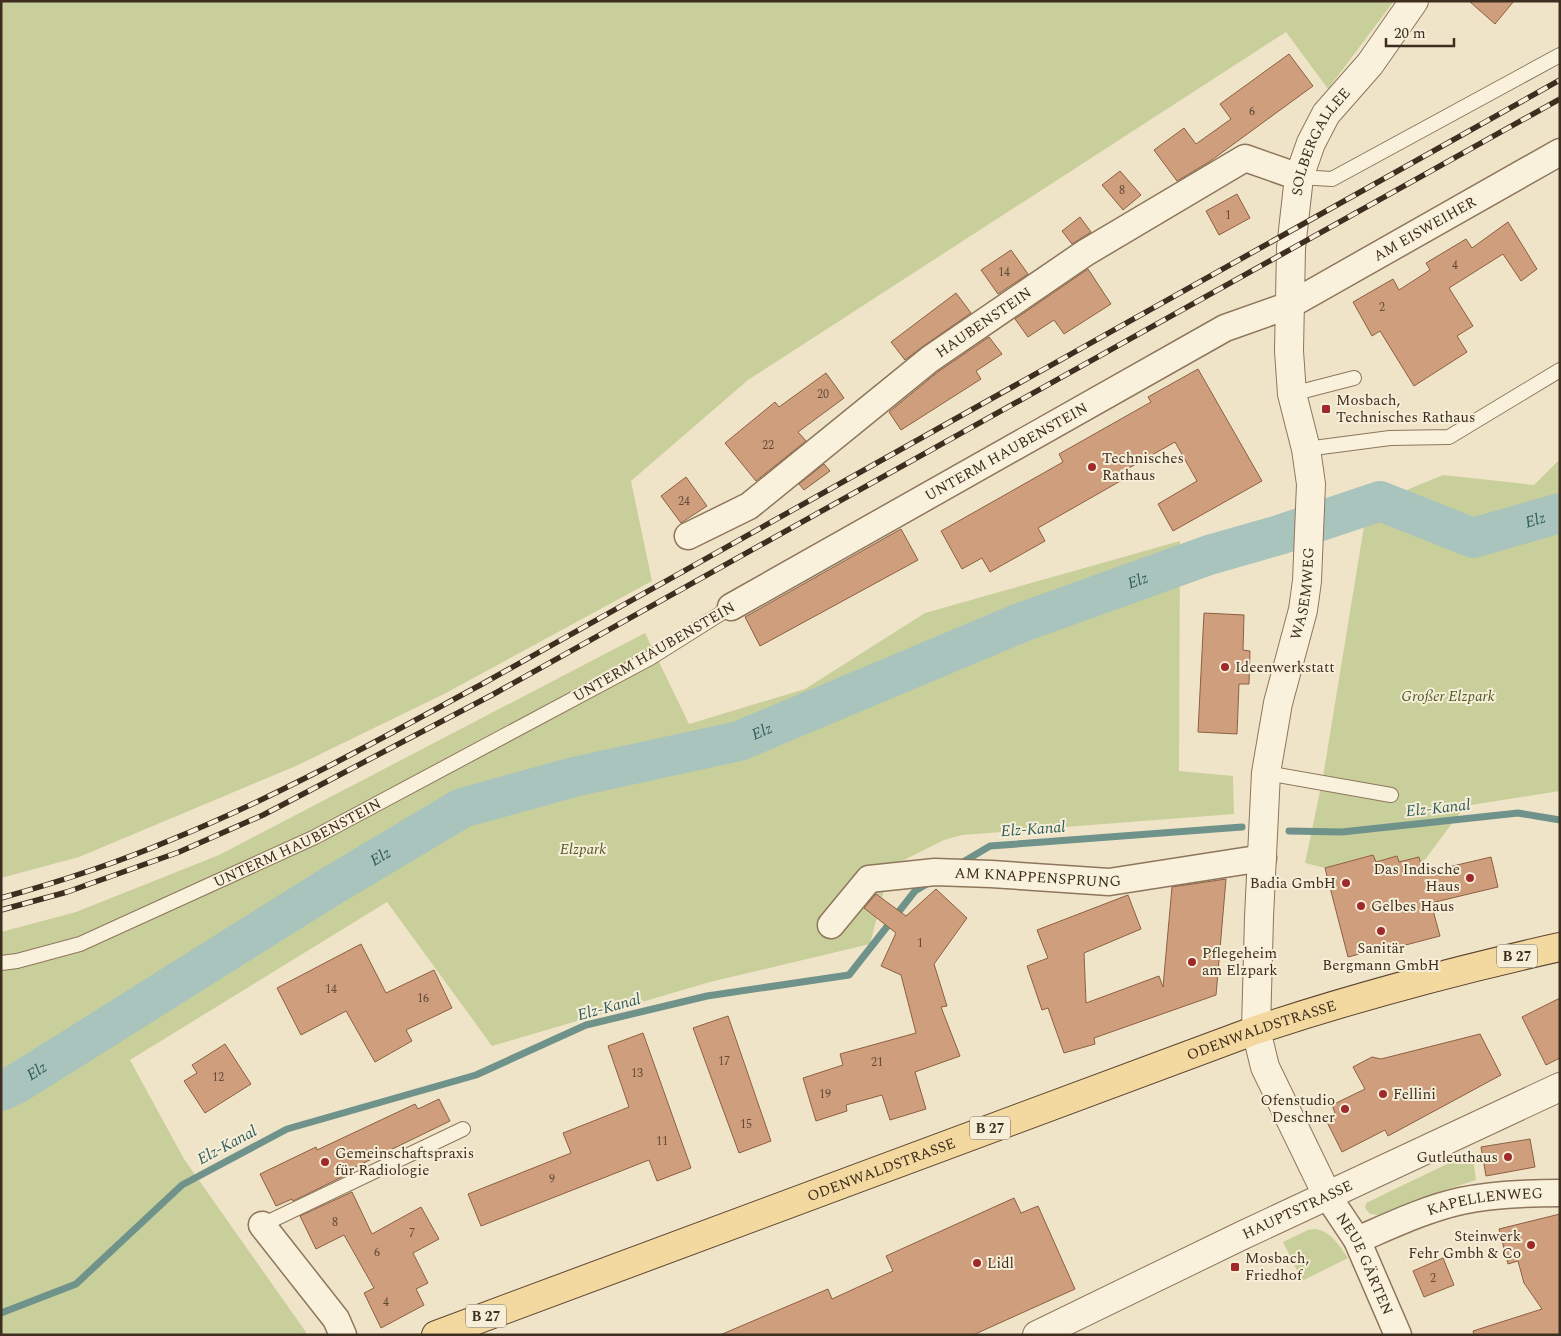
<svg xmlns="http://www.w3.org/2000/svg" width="1561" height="1336" font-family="Spectral,serif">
<rect width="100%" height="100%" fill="#f0e4c8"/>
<path fill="#c9cf9b" d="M1 1H1394L1328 89 1286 32 748 380 631 481 652 581 444 694 296 766 79 857 1 878Z
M1560 459V791L1465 806 1421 865 1419 857 1399 862 1397 856 1376 862 1373 855 1325 868 1305 863 1323 777 1365 520 1380 501 1443 475 1534 485Z
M1180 541 1179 771 1233 776 1234 814 962 835 944 840 890 867 870 944 710 982 492 1046 387 902 130 1060 184 1159 308 1335H1V932L76 912 219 855 645 633 689 724 805 689 925 613Z
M1472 1152 1476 1180 1432 1194 1378 1215 1370 1214 1365 1208 1366 1203Z
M1315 1229C1331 1231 1339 1245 1348 1258L1302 1281 1283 1242 1308 1230Z"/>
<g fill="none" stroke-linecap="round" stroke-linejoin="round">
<path stroke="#6f938a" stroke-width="7" d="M1289 831 1342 832 1518 813 1560 820
M958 865 990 846 1242 827
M1 1313 76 1284 182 1185 287 1129 476 1075 586 1025 707 996 849 975 915 891 930 882"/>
<path stroke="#a9c4bc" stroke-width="40" id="s1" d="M1 1091 16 1084 328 888 462 808 574 777 739 741 1020 623 1209 555 1279 535 1380 501 1473 538 1560 513"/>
</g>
<path fill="#cf9f7d" stroke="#8d5f41" d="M1469 1H1514L1495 24Z
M1289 54 1313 86 1209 162 1177 181 1154 150 1184 128 1196 144 1231 119 1220 104Z
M1120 171 1141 195 1123 210 1102 185Z
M1237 194 1250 218 1219 235 1206 211Z
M1080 217 1091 232 1072 244 1062 231Z
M1508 222 1537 269 1521 281 1503 254 1449 288 1473 326 1457 336 1467 352 1414 386 1380 331 1372 336 1353 302 1393 279 1399 290 1430 270 1426 263 1466 239 1472 248Z
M1011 250 1028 274 998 294 981 270Z
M1088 269 1111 304 1064 334 1054 320 1028 337 1015 319Z
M956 293 971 313 922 347 905 360 891 342Z
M989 337 1002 354 976 371 981 379 901 430 889 412 939 371Z
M1198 369 1262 481 1173 531 1158 504 1197 481 1175 442 1120 473 1124 479 1038 528 1045 541 990 572 982 558 962 569 941 531 1063 462 1059 454 1151 402 1148 397Z
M826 373 844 398 798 432 806 441 756 481 725 443 775 402 779 407Z
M824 464 830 471 804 490 799 484Z
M686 477 707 506 681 523 661 496Z
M901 529 918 560 760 646 745 617Z
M1204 613 1244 615 1243 650 1250 651 1249 684H1239L1237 734 1198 732Z
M1373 855 1376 862 1397 856 1399 862 1419 857 1423 873 1491 857 1498 887 1431 903 1440 936 1398 947 1397 944 1348 957 1325 868Z
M1226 879 1216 995 1094 1038 1095 1044 1064 1053 1048 1008 1042 1010 1027 966 1048 958 1037 930 1128 895 1141 929 1084 953 1086 1003 1159 976 1163 987 1172 887Z
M936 889 967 918 934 964 947 1006 941 1007 960 1056 915 1072 926 1109 890 1120 882 1095 846 1105 847 1111 816 1121 803 1078 843 1065 840 1054 916 1033 901 975 881 966 896 933 864 908 876 894 906 916Z
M361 944 386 993 434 970 452 1008 406 1030 412 1041 375 1062 346 1011 301 1035 277 988Z
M1560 998V1058L1546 1065 1522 1017Z
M728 1016 771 1141 739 1153 693 1028Z
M643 1033 691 1168 657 1181 649 1160 481 1226 468 1194 571 1153 563 1133 629 1107 608 1046Z
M1480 1034 1501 1075 1388 1136 1385 1130 1342 1152 1325 1118 1335 1113 1332 1105 1365 1089 1353 1067 1372 1057 1381 1059Z
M225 1044 251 1084 205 1113 184 1081 197 1073 192 1065Z
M439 1099 450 1121 343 1173 344 1176 293 1201 292 1199 276 1206 260 1174 316 1147 317 1150 415 1104 418 1109Z
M1530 1139 1535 1167 1486 1176 1481 1147Z
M352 1192 372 1234 421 1207 439 1239 413 1253 428 1283 416 1289 424 1305 381 1328 364 1293 374 1288 344 1235 316 1249 300 1216Z
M1014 1198 1021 1213 1038 1206 1075 1289 973 1335H720L828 1289 832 1299 893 1271 886 1256Z
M1560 1214V1335H1474L1473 1331 1542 1309 1524 1283 1518 1261 1508 1264 1499 1229Z
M1443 1258 1454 1285 1424 1297 1413 1271Z"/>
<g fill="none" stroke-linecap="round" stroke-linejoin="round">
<g stroke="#8d765c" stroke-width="16">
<g id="service">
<path d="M1299 177 1332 179 1560 55"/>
<path d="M1292 394 1354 378"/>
<path d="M1306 449 1390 438 1449 437 1560 370"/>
<path d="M1266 773 1391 795"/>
<path id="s2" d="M1 963 17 961 80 944 315 837 650 658 731 607"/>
<path d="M262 1225 463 1129"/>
</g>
</g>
<g stroke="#8d765c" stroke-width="29">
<g id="minor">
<path id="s3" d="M688 536 749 506 930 359 1085 253 1245 158 1299 177"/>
<path id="s4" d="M731 607 1225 328 1290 305 1560 152"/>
<path id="s5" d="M831 925 869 879 935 872 991 874 1109 882 1263 858"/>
<path id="s6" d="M1327 1195 1357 1240 1398 1335"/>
<path d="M262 1225 336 1319 343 1335"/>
<path id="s7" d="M1357 1240C1390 1226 1425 1209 1461 1201 1493 1194 1527 1193 1560 1193"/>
</g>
</g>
<g stroke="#8d765c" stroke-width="30">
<g id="tertiary">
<path id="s8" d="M1327 1195 1265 1067 1256 1030 1259 917 1266 773 1278 703 1303 610 1307 581 1311 484 1306 449 1292 394 1289 351 1291 248 1299 177 1311 143 1326 114 1370 64 1414 1"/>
<path id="s9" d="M1037 1335 1243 1235 1560 1087"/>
</g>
</g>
<g stroke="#5b4430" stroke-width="30">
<g id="primary">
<path id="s10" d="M436 1335 1256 1030C1356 997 1457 970 1560 947"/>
</g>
</g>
<use href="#service" stroke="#faf1dc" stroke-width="14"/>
<use href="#minor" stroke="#faf1dc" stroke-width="26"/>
<use href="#tertiary" stroke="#faf1dc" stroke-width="28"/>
<use href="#primary" stroke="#f3d9a0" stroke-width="28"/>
<g stroke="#3d2e20" stroke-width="5.5">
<path id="rail" d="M1 898C59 882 117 863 173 839 281 795 382 738 484 683L1560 80
M1 910 67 892 179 852 263 815 492 695 1560 99"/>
</g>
<use href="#rail" stroke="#f7eed8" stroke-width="4" stroke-dasharray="11" stroke-linecap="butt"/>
</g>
<g fill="#9e2a2b" stroke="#f7eed8" stroke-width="2">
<rect x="1321" y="404" width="10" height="10" rx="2.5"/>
<circle cx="1092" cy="467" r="5"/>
<circle cx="1225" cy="667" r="5"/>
<circle cx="1470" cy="878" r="5"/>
<circle cx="1346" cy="883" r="5"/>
<circle cx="1361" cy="906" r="5"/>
<circle cx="1381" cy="931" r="5"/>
<circle cx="1192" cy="962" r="5"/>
<circle cx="1383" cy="1094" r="5"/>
<circle cx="1345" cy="1109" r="5"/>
<circle cx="1508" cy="1157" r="5"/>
<circle cx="325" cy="1162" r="5"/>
<circle cx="1531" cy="1245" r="5"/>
<circle cx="977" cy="1263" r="5"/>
<rect x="1230" y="1262" width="10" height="10" rx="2.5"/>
</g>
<g text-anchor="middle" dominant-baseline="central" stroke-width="4" stroke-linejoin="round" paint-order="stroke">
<g font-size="12" fill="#624a37">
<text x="1252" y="111">6</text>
<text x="1122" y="190">8</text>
<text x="1228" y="215">1</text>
<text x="1455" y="265">4</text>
<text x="1004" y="272">14</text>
<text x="1382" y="307">2</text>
<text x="823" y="394">20</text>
<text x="768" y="445">22</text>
<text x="684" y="501">24</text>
<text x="920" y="943">1</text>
<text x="331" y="989">14</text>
<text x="423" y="998">16</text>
<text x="724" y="1061">17</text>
<text x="877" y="1062">21</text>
<text x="637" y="1073">13</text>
<text x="218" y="1077">12</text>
<text x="825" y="1094">19</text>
<text x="746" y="1124">15</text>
<text x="662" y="1141">11</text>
<text x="552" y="1179">9</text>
<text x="335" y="1222">8</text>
<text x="412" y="1233">7</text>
<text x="377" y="1252">6</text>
<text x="1433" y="1278">2</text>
<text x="386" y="1302">4</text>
</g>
<g fill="#f7eed8" stroke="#756857" stroke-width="1">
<rect x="1497" y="944.5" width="40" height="23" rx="4"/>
<rect x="970" y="1116.5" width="40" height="23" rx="4"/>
<rect x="466" y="1304.5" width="40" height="23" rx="4"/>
</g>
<g font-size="14" font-weight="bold" fill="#3d2e20">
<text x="1517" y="956">B 27</text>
<text x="990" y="1128">B 27</text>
<text x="486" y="1316">B 27</text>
</g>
<g font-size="15" fill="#3d2e20" stroke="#f7eed8">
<text stroke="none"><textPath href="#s8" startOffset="1082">SOLBERGALLEE</textPath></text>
<text stroke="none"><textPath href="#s4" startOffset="791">AM EISWEIHER</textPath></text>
<text stroke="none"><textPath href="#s3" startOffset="366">HAUBENSTEIN</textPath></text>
<text stroke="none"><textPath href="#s4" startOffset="316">UNTERM HAUBENSTEIN</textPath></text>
<text stroke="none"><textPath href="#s8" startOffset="621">WASEMWEG</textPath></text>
<text transform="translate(654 652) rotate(-30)">UNTERM HAUBENSTEIN</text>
<text stroke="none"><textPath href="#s2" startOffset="321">UNTERM HAUBENSTEIN</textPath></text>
<text stroke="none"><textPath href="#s5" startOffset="229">AM KNAPPENSPRUNG</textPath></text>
<text stroke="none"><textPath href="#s10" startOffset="880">ODENWALDSTRASSE</textPath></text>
<text stroke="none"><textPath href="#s10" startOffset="475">ODENWALDSTRASSE</textPath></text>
<text stroke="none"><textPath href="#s7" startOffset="135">KAPELLENWEG</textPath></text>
<text stroke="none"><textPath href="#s9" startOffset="289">HAUPTSTRASSE</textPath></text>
<text stroke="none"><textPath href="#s6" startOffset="79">NEUE GÄRTEN</textPath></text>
</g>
<g font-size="15" fill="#3d2e20" stroke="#f7eed8" text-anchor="start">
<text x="1336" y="400">Mosbach,<tspan x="1336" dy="17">Technisches Rathaus</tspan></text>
<text x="1102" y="458">Technisches<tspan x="1102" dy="17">Rathaus</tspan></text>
<text x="1235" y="667">Ideenwerkstatt</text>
<text x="1460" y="869" text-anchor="end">Das Indische<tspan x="1460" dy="17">Haus</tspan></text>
<text x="1336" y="883" text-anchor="end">Badia GmbH</text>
<text x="1371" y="906">Gelbes Haus</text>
<text x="1381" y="948" text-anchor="middle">Sanitär<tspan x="1381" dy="17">Bergmann GmbH</tspan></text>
<text x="1202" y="953">Pflegeheim<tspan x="1202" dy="17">am Elzpark</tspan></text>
<text x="1393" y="1094">Fellini</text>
<text x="1335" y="1100" text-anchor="end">Ofenstudio<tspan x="1335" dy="17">Deschner</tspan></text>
<text x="335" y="1153">Gemeinschaftspraxis<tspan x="335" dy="17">für Radiologie</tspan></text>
<text x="1498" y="1157" text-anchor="end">Gutleuthaus</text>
<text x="1521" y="1236" text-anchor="end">Steinwerk<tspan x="1521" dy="17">Fehr Gmbh &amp; Co</tspan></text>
<text x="1245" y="1258">Mosbach,<tspan x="1245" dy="17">Friedhof</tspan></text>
<text x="987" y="1263">Lidl</text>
</g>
<g font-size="15" font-style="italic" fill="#4d5a26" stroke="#f7eed8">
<text x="1448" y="696">Großer Elzpark</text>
<text x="583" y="849">Elzpark</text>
</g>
<g font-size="16" font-style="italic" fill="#2f5d5a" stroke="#f7eed8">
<text stroke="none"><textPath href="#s1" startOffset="1676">Elz</textPath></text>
<text stroke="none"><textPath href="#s1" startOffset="1256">Elz</textPath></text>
<text stroke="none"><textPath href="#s1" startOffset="851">Elz</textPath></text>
<text transform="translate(1438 808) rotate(-6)">Elz-Kanal</text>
<text transform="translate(1033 829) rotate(-4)">Elz-Kanal</text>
<text stroke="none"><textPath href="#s1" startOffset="446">Elz</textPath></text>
<text transform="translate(609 1007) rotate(-15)">Elz-Kanal</text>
<text stroke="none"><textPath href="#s1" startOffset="41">Elz</textPath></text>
<text transform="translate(227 1145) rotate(-28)">Elz-Kanal</text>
</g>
</g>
<rect width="1561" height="1336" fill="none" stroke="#3d2e20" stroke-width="5"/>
<path d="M1386 38v8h68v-8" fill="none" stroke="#3d2e20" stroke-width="2.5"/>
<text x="1394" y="38" font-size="15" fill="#3d2e20" stroke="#f7eed8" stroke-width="4" paint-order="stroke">20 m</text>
</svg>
